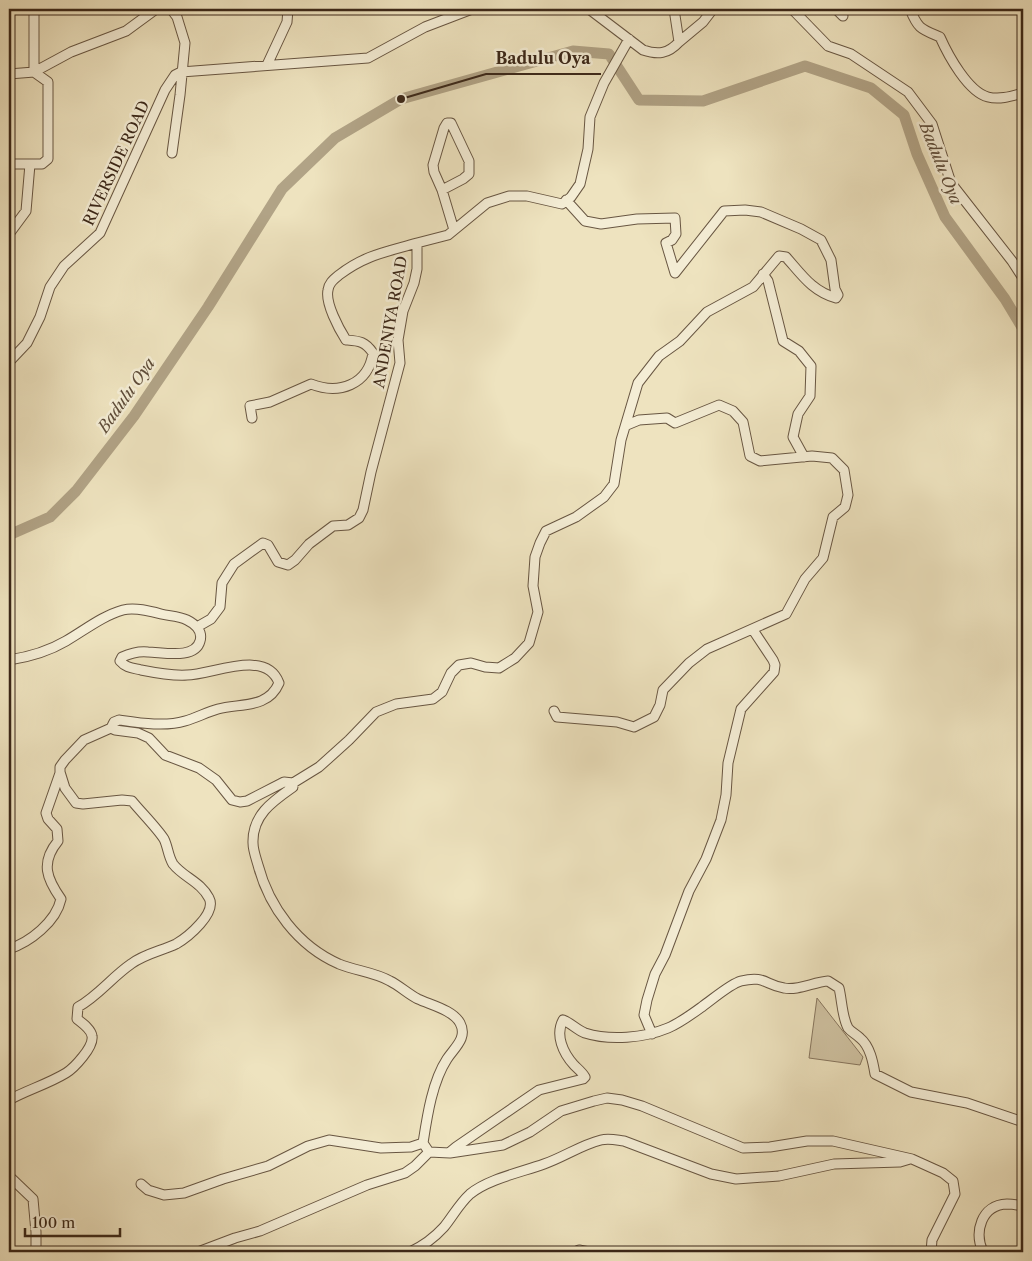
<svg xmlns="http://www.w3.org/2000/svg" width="1032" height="1261" font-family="'Libre Caslon Text',serif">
<rect width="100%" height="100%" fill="#eee3bf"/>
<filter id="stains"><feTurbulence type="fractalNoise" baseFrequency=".004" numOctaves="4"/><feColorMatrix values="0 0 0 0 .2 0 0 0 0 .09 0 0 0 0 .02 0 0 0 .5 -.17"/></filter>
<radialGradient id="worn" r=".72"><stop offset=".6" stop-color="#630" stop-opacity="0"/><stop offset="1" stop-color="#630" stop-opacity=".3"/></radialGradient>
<path fill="#d0c3a3" stroke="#86755e" d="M817 998 863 1057 860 1065 809 1058Z"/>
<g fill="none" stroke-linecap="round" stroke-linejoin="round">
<path stroke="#b1a386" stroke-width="11" d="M9 535 50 517 76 491 134 416 208 307 282 189 335 138 401 99 573 51 609 54 639 100 703 101 805 66 871 88 904 115 917 154 945 217 1005 299 1023 329"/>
<g stroke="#685642" stroke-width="11">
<path id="minor" d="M171 9 177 17 185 43 180 95 172 153
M589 9 643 50C658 55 668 54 679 42L674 9
M792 9 828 46 851 54 908 92 932 124 951 183 1012 261 1023 278
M836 9 843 16
M910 9C918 29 921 29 940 37 948 55 968 92 988 97 1000 100 1012 96 1023 93
M679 42 703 22 713 9
M267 65 287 22 288 9
M9 74 34 72V9
M9 164H42L48 159V82L34 72 71 52 126 31 156 9
M442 190 434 172 433 165 444 128 447 123H451L469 161V174L463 179 442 190 454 230
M9 234 26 211 30 164
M763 274 768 281 783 341 799 351 811 366 810 396 798 414 793 437 804 457
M9 362 27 343 40 317 50 287 64 266 100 233 165 90 175 75 181 72 368 58 425 27 472 9
M252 418 250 406 270 402 311 384C339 395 368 385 373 353 365 341 359 341 346 340 339 329 325 303 328 290 329 283 333 280 339 275 365 255 386 252 417 243
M197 627 211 619 220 607 222 583 234 564 263 543 268 545 278 562 288 565 295 560 309 544 333 526 348 525 359 518 363 510 371 472 400 363 398 340 403 311 414 283 417 269V243L448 235 487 203 509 196H527L562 204 571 197 580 184 588 149 590 117 604 83 629 39
M9 660C29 657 49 651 66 641 85 630 102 616 123 610 135 607 150 611 161 614 169 616 179 616 187 620 195 624 203 631 200 641 195 660 162 652 148 652 139 651 131 653 122 657L120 661C126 668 133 668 141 670 156 673 172 676 187 675 212 675 266 648 279 683 268 709 240 703 218 709 207 712 196 718 185 721 165 727 140 723 119 720L114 722 111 728 115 730 138 733 149 738 165 755 199 768 216 780 232 800 240 802 247 801 284 782 293 783V787C273 801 252 815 253 843 253 850 256 858 258 865 269 907 298 946 339 964 356 971 374 972 390 981 400 986 408 994 418 999 431 1005 453 1010 460 1023 468 1038 454 1048 447 1059 432 1082 427 1117 423 1143L429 1152 450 1153 503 1145 530 1132 561 1111 594 1101 607 1098 622 1100 642 1106 743 1148 770 1147 807 1141H833L912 1159 943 1173 953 1181 955 1194 932 1240 931 1252
M554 711 557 717 617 722 634 727 654 717 660 705 663 690 689 663 707 649 786 614 805 579 823 558 833 517 845 507 848 495 844 470 832 458 812 456 760 461 750 456 743 422 733 411 719 405 675 423 667 418 639 420 627 425
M293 783 319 767 349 740 376 712 396 704 433 699 442 692 451 673 459 665 471 663 485 667 499 668 515 658 529 643 538 612 533 586 535 557 540 543 546 531 576 517 604 497 614 484 621 440 638 383 659 356 680 341 707 312 753 287 779 256 786 257C802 275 812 291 836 298L838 295 835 289 831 260 821 240 801 229 761 212 745 210 724 211 675 273 666 243 672 240 676 234 675 218 637 219 601 224 585 221 566 200
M9 949C30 942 56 922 61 899 47 879 40 863 58 841L57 829 48 819 46 813 60 773
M652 1034 644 1015 647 1000 655 974 665 955 689 891 706 859 721 820 726 795 728 763 741 709 774 672 775 665 773 660 753 630
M9 1100C27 1090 48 1084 66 1073 74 1068 94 1047 92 1036 91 1029 82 1023 77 1019L78 1007C98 996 112 977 131 964 144 954 161 951 176 944 188 937 217 913 209 898 201 882 183 877 173 864 168 856 168 847 164 839 157 828 141 812 132 801L122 800 83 804 76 803 65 788 60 772V767L65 760 84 740 111 728
M450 1152 456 1147 539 1090 583 1079 585 1077C582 1072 578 1069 574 1065 563 1053 555 1035 563 1020 571 1023 577 1030 585 1033 610 1041 644 1038 668 1028 680 1023 692 1014 703 1006 713 999 730 984 741 981 765 975 765 985 784 988 797 991 814 982 828 981L839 988C842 1000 842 1017 848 1028 851 1032 856 1034 860 1038 870 1046 873 1062 875 1074L911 1092 967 1103 1023 1122
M9 1176 33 1199 36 1232V1252
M141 1184 148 1190 164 1195 184 1193 223 1179 268 1166 308 1146 329 1140 381 1148 411 1147 423 1143
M198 1252 235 1238 260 1231 367 1185 405 1173 415 1166 429 1152
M410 1252C423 1246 434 1238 444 1227 453 1216 459 1204 470 1194 488 1179 522 1172 544 1164 564 1157 581 1145 601 1140 609 1138 616 1140 624 1141L711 1174 736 1179 779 1176 834 1164 900 1162 910 1159
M575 1252 579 1250 589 1252
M983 1252C974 1232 981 1205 1007 1204 1012 1204 1018 1205 1023 1206"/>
</g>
<use href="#minor" stroke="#f4edd5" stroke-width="9"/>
</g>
<g text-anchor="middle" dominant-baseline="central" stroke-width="5" stroke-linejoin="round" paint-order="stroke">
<g font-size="15" fill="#3b2718" stroke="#f4edd5">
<text transform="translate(116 163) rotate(-65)">RIVERSIDE ROAD</text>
<text transform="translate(390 322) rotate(-80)">ANDENIYA ROAD</text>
</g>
<g font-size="16" font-style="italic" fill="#5e4c39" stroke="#f4edd5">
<text transform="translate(941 163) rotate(68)">Badulu Oya</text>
<text transform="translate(126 395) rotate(-55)">Badulu Oya</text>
</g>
</g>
<path fill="none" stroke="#3b2718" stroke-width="2" d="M401 99L486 74H601"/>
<circle fill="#3b2718" stroke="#f4edd5" stroke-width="2" cx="401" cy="99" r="5"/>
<g font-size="16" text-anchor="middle" font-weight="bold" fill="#3b2718" stroke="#f4edd5" stroke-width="5" stroke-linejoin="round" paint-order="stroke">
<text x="543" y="64">Badulu Oya</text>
</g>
<rect width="1032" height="1261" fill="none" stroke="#eee3bf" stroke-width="30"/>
<rect x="10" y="10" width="1012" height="1241" fill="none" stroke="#3b2718" stroke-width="2.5"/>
<rect x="15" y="15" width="1002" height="1231" fill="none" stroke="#3b2718"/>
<path d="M25 1228v8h95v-8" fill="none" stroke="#3b2718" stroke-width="2.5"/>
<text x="32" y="1228" font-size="15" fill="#3b2718" stroke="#f4edd5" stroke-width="4" paint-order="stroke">100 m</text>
<rect width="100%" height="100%" filter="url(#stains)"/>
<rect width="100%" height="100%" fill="url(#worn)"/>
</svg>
